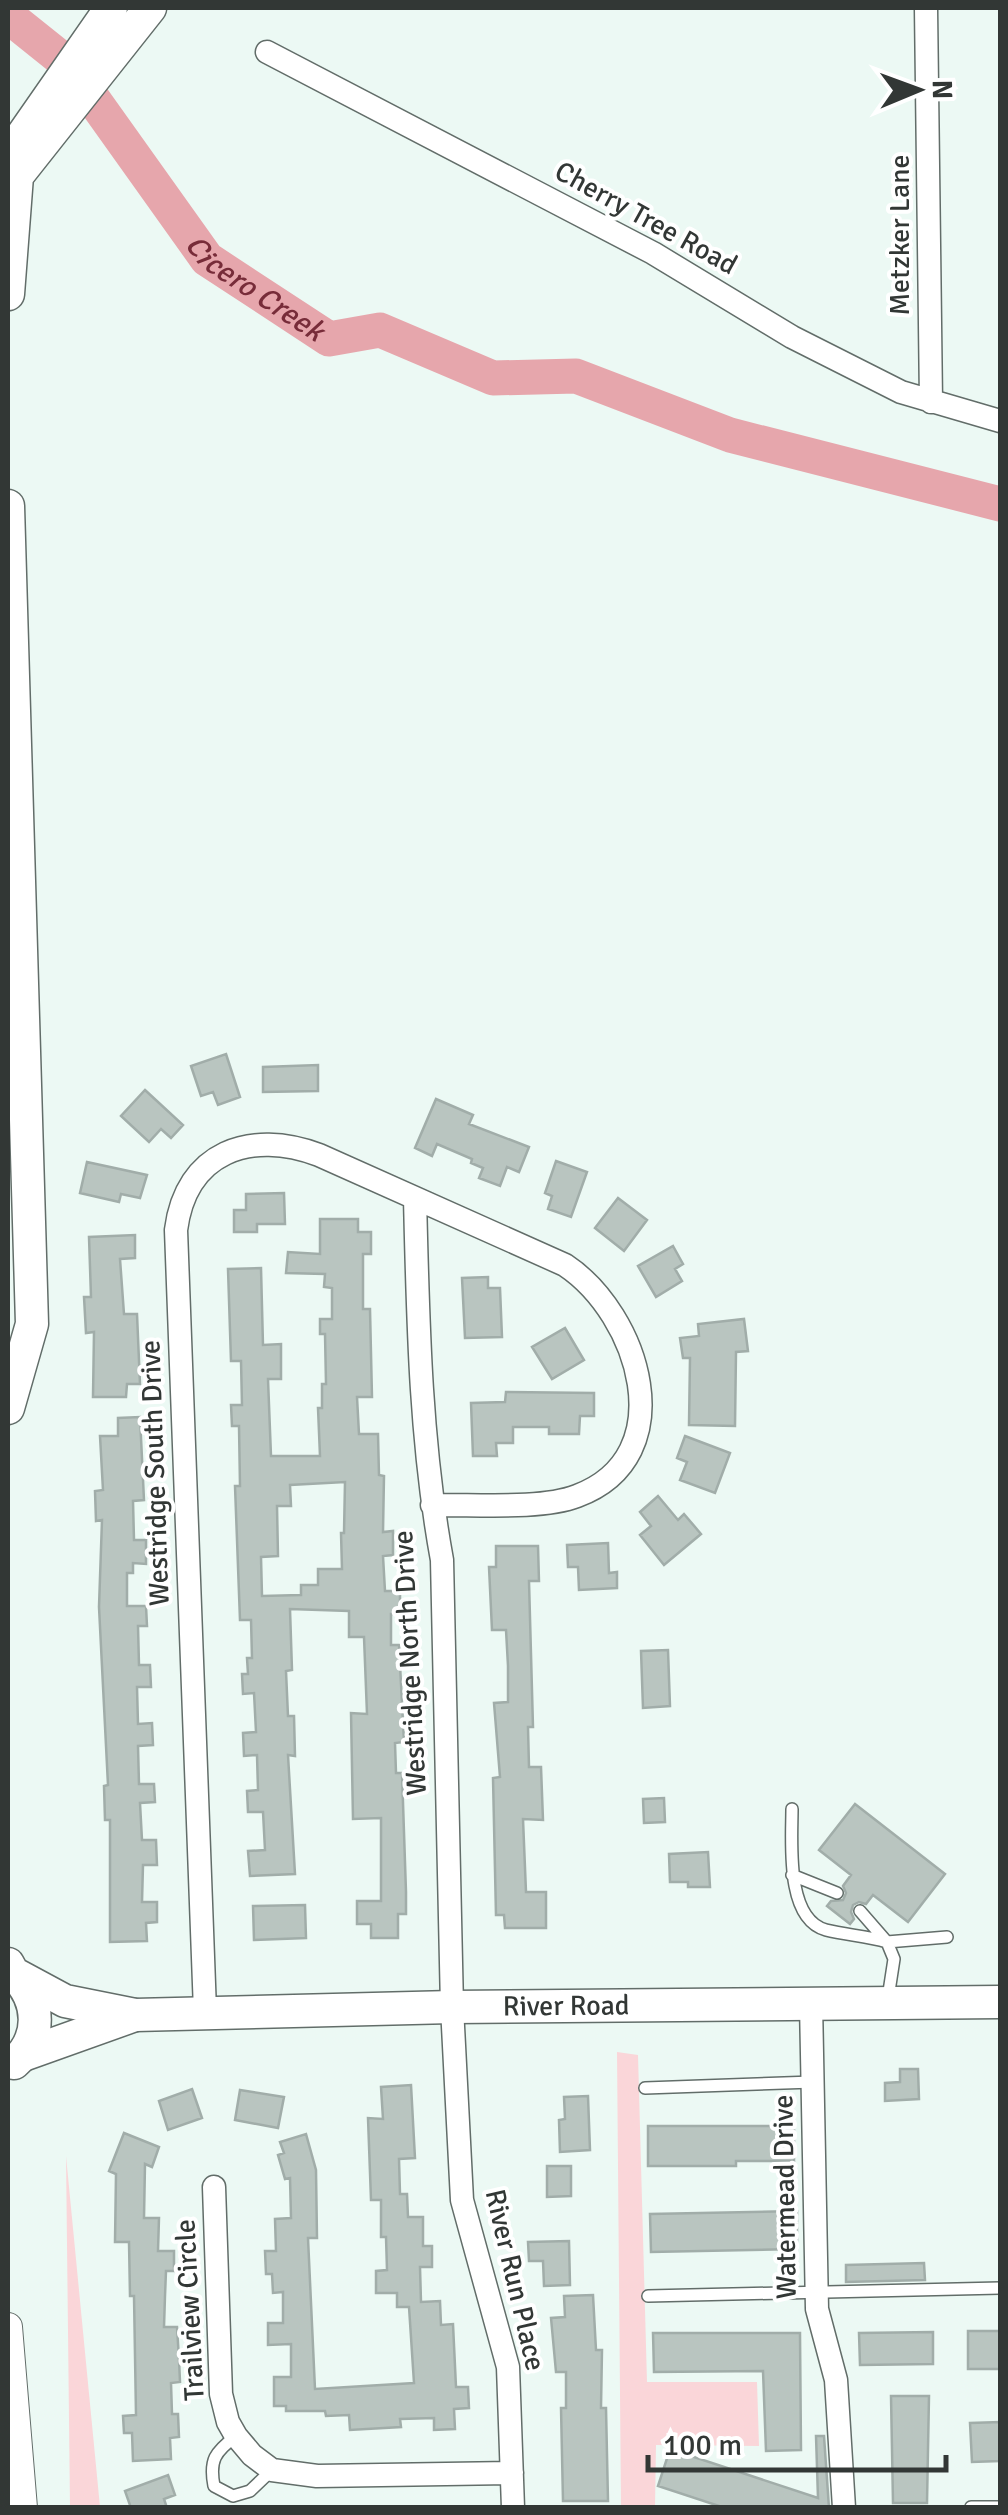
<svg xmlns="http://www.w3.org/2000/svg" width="1008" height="2515" font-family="Signika,sans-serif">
<rect width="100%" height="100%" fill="#ecf9f4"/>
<path fill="#fad6d9" d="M617 2052 638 2055 647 2382H757L759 2446 656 2445 655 2507H621Z
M66 2156 100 2507H70Z"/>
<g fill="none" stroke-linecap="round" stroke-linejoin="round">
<path stroke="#e6a6ac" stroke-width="35" id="s1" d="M8 16 68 64 207 259 329 339 380 330 493 378 576 376 730 435 1000 504"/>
</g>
<path fill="#b9c5c0" stroke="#a1ada9" stroke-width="2.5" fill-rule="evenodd" d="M226 1054 240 1097 218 1105 213 1092 201 1096 191 1066Z
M318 1065V1091L263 1092V1067Z
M145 1090 183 1125 171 1138 161 1129 149 1142 121 1116Z
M436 1099 473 1115 469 1124 529 1147 519 1172 507 1167 500 1186 479 1178 483 1168 471 1163 472 1159 437 1144 432 1156 415 1148Z
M556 1161 587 1172 571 1217 548 1209 552 1196 545 1193Z
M87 1162 147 1175 140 1198 121 1194 119 1202 80 1193Z
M284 1193 285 1224H257V1232H234V1210H246V1194Z
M618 1198 647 1220 624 1251 595 1228Z
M320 1219H358V1232H371V1254H363V1309H370L372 1397H357L359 1434H378L379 1475 384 1476 383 1532 393 1531V1555L383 1556 385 1591H400V1614H391V1645H399L404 1742 395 1743 396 1773H402L406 1892V1914H398V1938H371V1924H357V1901H381V1818L353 1819 351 1713 367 1714 364 1637H349V1611L290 1609 292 1670 286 1671 288 1716H294L295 1756 288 1755 295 1874 250 1876 248 1851 265 1850 263 1812H248L247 1791 258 1790 257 1755 244 1756 243 1733 256 1732 254 1693 243 1694 242 1674H248L247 1658H252L251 1620H240L235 1486H240L239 1426H232L231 1405H242L241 1361H231L228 1269 261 1268 263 1345 281 1344V1379H268L271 1456H320L318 1408H322V1384H326L325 1334H320V1319H332V1288L324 1287 325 1274 286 1273 288 1252 320 1254ZM345 1482 344 1533H341L342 1569H318V1585H301V1595L262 1596 261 1557 278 1556 277 1506H291L290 1485Z
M135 1235V1258L120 1259 124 1314H137L140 1384H127L126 1397H93L94 1332 86 1333 84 1297H91L89 1237Z
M673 1246 683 1264 675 1269 682 1281 656 1297 638 1266Z
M488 1277V1288H500L502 1337 465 1338 462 1278Z
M744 1319 748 1351 736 1352 735 1426 689 1425 690 1358H683L680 1338 699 1336 698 1324Z
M565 1328 584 1360 552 1379 532 1347Z
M506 1392 594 1393V1416H580L579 1434H549V1427H513V1443H496L497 1456H473L471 1403 505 1402Z
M140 1417 144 1500 133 1501 134 1540H146V1564L133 1563V1573H127V1606H146L147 1626H138L139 1665H150L151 1687H137L138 1724 152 1723 153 1745 138 1746 139 1784H154L155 1802 140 1803 142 1840H156L157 1865H143L142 1902H157V1922L146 1923 147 1941 110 1942V1820H105L104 1786 108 1785 99 1607 102 1520 96 1521 95 1491 103 1490 100 1436H118V1418Z
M685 1436 730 1453 715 1493 680 1480 687 1462 677 1458Z
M658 1496 678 1520 684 1514 701 1534 664 1565 640 1535 651 1526 640 1512Z
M608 1543 609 1573 617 1572V1588L579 1590 578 1567H568L567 1545Z
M496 1546H538L539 1581H529L533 1727H528L529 1767H541L543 1820 523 1819 526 1892H546V1928H505L504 1915H496L493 1778 500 1777 494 1703 508 1702V1666L506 1630H492L489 1567H496Z
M668 1650 670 1706 643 1708 641 1651Z
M664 1798 665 1822 644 1823 643 1799Z
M855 1804 945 1874 908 1922 873 1895 866 1904 859 1902 853 1905 851 1912 854 1919 850 1924 827 1906 831 1901 843 1900 846 1893 843 1886 851 1875 819 1850Z
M708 1852 710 1887H688V1882H670L669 1854Z
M305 1905 306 1938 254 1940 253 1906Z
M900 2069H918L919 2099 885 2101V2083L900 2082Z
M411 2085 415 2158 399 2159 400 2194H407L408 2217H423V2246H432V2267H420L421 2302 440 2301 441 2325 453 2324 456 2387H468L469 2408 454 2409 455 2429 434 2430V2418L400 2419 401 2427 350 2430 349 2415 326 2416 325 2411H286V2406H274V2377H291V2344L268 2345V2323H283V2292L273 2293 272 2274H266L265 2251H276L275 2219 291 2218 290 2178 285 2179 278 2155 284 2153 280 2142 306 2134 316 2170 317 2238H308L315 2389 414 2383 409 2307H397V2293H376V2271L387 2270 386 2237H381V2200H371L368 2118 383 2119 381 2087Z
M192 2089 202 2118 168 2130 159 2101Z
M240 2090 284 2097 278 2128 235 2120Z
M588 2096 590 2150 560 2152 559 2120 565 2119 564 2097Z
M648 2126H794V2161H736V2166H648Z
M124 2133 159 2147 152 2167 145 2164 144 2218H159L158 2251H174V2271H166L165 2296 164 2327H177L179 2359 180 2382 171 2383 172 2414H178L179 2437 170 2438 171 2459 133 2461 132 2433H124L123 2416 136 2415 134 2296H130L129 2242H115L116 2174 109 2171Z
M547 2166H571V2196L547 2197Z
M797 2211V2249L651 2252 650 2214Z
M569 2241 570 2285 544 2286 543 2261H529L528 2242Z
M924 2263 925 2280 846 2282V2265Z
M593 2295 596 2350H602L601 2408H606L608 2501H563L561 2408H566V2372H556L551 2318 565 2317 564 2296Z
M968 2331H1000V2369H968Z
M933 2332V2364L860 2365 859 2333Z
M653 2333H800L801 2450 766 2451 763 2371 654 2372Z
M891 2396H929L927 2503H893Z
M1000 2422V2461L972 2462 970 2423Z
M816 2436H824L829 2508H725L658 2486 670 2449 818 2498Z
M168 2475 175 2495 164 2499 167 2508H131L125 2491Z"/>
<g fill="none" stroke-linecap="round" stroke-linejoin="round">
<g stroke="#626d69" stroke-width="14">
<path id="service" d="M792 1809C792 1841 785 1919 826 1930 846 1935 867 1936 887 1942L894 1959 888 1998
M792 1875 837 1893
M860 1911 887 1942 947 1937
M645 2088 813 2082
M648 2296 1000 2288
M236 2436C215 2452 209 2460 214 2486L233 2496 250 2491 272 2470
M971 2507H1000"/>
</g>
<g stroke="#626d69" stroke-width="25">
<path id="minor" d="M926 8 931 402
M267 52 653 253 792 337 901 392 1000 421
M415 1198C418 1320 420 1440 442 1560L452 2007 462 2200 508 2367 513 2508
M811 2003 817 2309 836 2380 844 2508
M205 2011 176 1230C186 1152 250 1129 319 1155L565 1265C639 1314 684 1456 577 1496 541 1510 472 1504 432 1505
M214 2187 221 2394 228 2422 236 2436 252 2455 272 2470 317 2476 512 2473"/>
</g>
<g stroke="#626d69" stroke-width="30">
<path id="tertiary" d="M8 2327 23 2508"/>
</g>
<g stroke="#626d69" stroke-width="35">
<g id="secondary">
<path d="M8 156 111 8"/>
<path d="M8 294 17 176 150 8"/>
<path d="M8 506 32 1324 8 1408"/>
<path id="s2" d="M8 1964 13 1973 65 2001 135 2015 452 2007 1000 2002"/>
<path d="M23 2055 135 2015"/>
<path d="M14 2063C42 2038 41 2002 15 1975"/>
</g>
</g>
<use href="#service" stroke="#fff" stroke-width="11"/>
<use href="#minor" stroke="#fff" stroke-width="22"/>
<use href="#tertiary" stroke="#fff" stroke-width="28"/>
<use href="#secondary" stroke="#fff" stroke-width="32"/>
</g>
<g text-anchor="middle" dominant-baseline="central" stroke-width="8" stroke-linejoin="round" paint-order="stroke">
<g font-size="28" fill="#323735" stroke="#fff">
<text transform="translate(646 218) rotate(29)">Cherry Tree Road</text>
<text transform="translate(900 235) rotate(-90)">Metzker Lane</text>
<text transform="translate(155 1473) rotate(-92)">Westridge South Drive</text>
<text transform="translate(410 1663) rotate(-93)">Westridge North Drive</text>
<text stroke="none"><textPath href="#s2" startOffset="572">River Road</textPath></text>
<text transform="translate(785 2197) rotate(-91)">Watermead Drive</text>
<text transform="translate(515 2280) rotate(77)">River Run Place</text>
<text transform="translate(190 2310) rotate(-93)">Trailview Circle</text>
</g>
<g font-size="30" font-style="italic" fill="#772c39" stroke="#fff">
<text stroke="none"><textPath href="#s1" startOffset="372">Cicero Creek</textPath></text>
</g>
</g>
<rect width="1008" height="2515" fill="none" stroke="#323735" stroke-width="20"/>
<g transform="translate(918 90) rotate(89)" stroke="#ffffff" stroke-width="8" paint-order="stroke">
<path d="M0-8L18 38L0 25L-18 38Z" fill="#323735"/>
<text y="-15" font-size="28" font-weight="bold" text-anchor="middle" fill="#323735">N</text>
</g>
<path d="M648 2455v15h298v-15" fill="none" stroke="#323735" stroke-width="5"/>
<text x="663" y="2455" font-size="30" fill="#323735" stroke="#ffffff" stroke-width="8" paint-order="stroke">100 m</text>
</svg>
